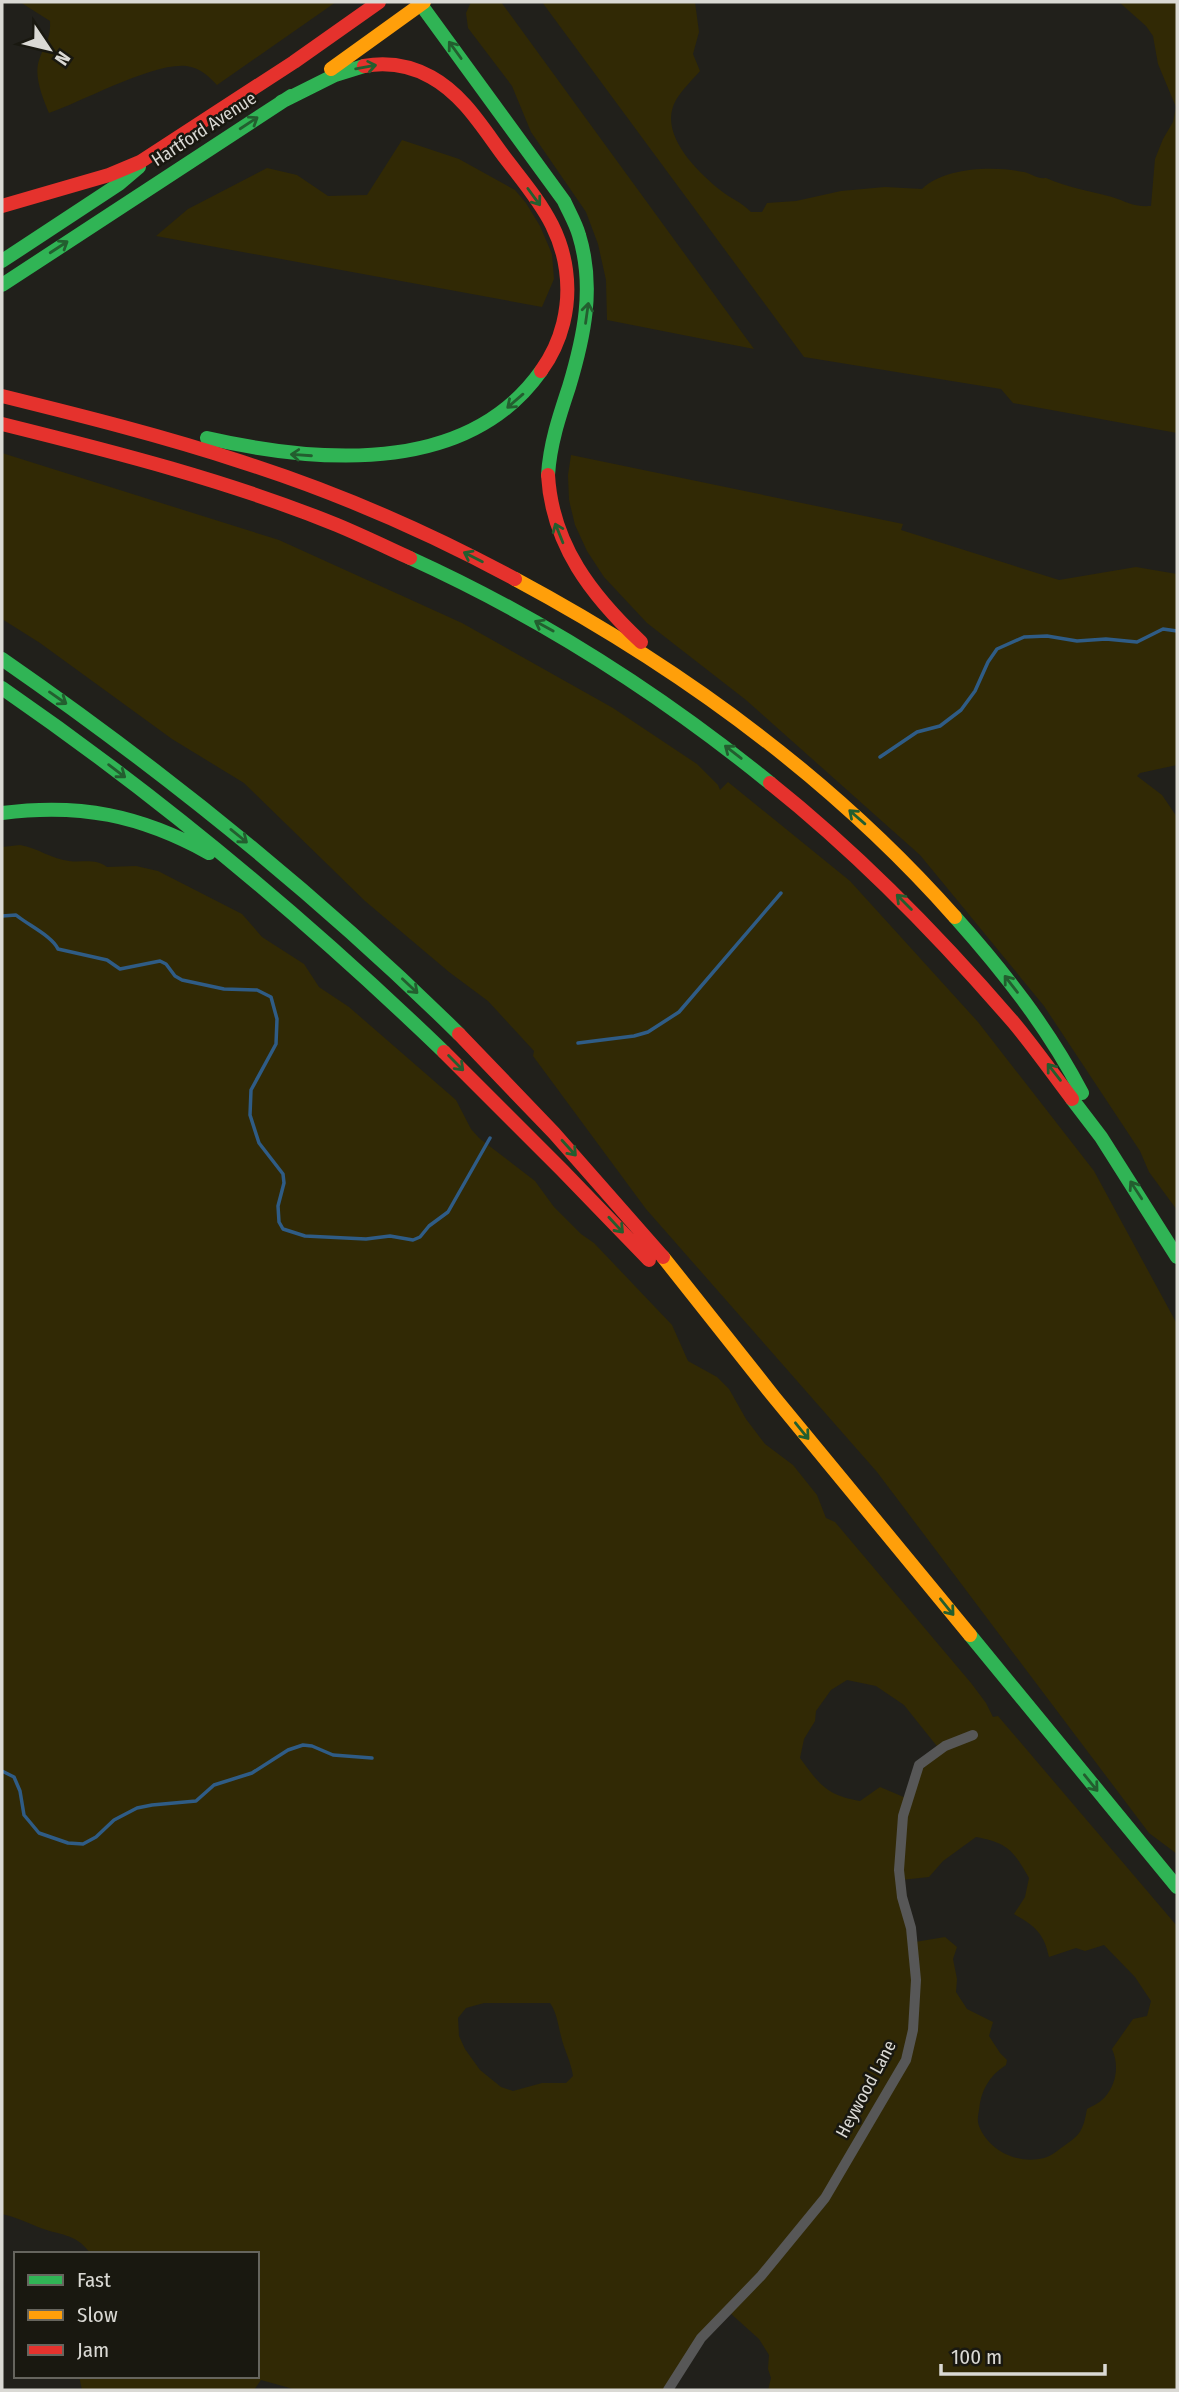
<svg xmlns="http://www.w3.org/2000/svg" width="1179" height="2392" font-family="'Fira Sans Condensed',sans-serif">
<rect width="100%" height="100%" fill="#21201b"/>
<path fill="#312905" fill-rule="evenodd" d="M20 2H336L217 85C209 77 203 70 191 67 161 58 82 102 49 113 43 99 35 79 38 64 43 45 51 42 50 21Z
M471 2H501L754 349 607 320 606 280 598 244 586 212 531 132 512 86 468 28 466 13Z
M542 2H695L699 32 693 54 700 71C692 80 682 90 676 100 657 133 697 171 720 190 731 199 740 201 751 212H762L767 203 796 201 841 191 885 187 922 189C945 167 994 166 1024 172 1032 174 1037 179 1046 178 1067 187 1089 191 1112 197 1128 202 1132 207 1151 206L1155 159 1163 139 1173 122 1176 107 1158 64 1153 36 1146 26 1119 2H1177V433L1013 403 1001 389 804 357Z
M402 140 459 159 515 190 526 203 540 226 552 254 554 279 542 307 156 236 188 209 267 168 297 175 328 196 367 195Z
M2 453 279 540 462 623 613 708 697 764 718 785 720 790 728 782 850 881 978 1022 1094 1171 1177 1324V1854L1149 1833 877 1472 646 1209 533 1056 534 1051 488 1001 449 972 365 901 244 783 172 739 40 643 2 619Z
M571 455 903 524 901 530 1059 580 1136 567 1177 574V765L1140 773 1137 776 1162 795 1177 817V1210L1149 1172 1140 1151 1044 1006 920 855 746 700 647 623 604 577 587 551 575 525 569 500 568 475Z
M20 845C38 848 51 859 69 861 82 863 95 858 107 867L136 866 158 871 242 914 262 937 304 964 319 987 349 1007 456 1100 471 1129 479 1138 535 1181 554 1207 581 1234 594 1243 672 1325 688 1361 717 1377 729 1389 746 1419 765 1444 793 1465 817 1495 826 1518 835 1522 971 1683 986 1703 993 1717 998 1716 1177 1926V2390H768L771 2378 768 2369 769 2355 759 2339 729 2312 706 2333 669 2390H297L261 2380 254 2390H82L79 2376H257V2254H91C75 2232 60 2236 38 2227 26 2222 15 2217 2 2214V847ZM847 1680 876 1686 904 1705 940 1750 919 1768 906 1798 880 1787 860 1801C826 1795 820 1785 800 1758L804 1739 815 1721 816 1711 831 1690ZM976 1837C1008 1843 1013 1850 1029 1878L1025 1897 1014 1914C1035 1926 1044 1933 1049 1957L1076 1948 1085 1951 1104 1945 1135 1977 1151 2001 1147 2016 1133 2019 1112 2049C1119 2064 1117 2083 1105 2097 1101 2102 1093 2106 1087 2109 1083 2132 1080 2135 1061 2148 1057 2151 1052 2155 1047 2157 1021 2166 989 2152 979 2126 977 2121 978 2116 979 2110 981 2090 989 2076 1006 2065L1007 2060 1000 2053 989 2036 993 2022 967 2009 956 1992 957 1979 953 1959 957 1947 945 1937 915 1942 901 1880 929 1877 943 1861ZM484 2003H550C557 2013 558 2025 561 2036 564 2050 571 2061 573 2076L566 2083H542L513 2091 501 2087 480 2070 465 2049 459 2036 458 2018 466 2008Z"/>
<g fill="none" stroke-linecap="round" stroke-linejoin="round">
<path stroke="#2f5c86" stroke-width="3.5" d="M880 757 917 732 940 726 961 710 975 691 988 662 997 649 1024 637 1047 636 1077 641 1106 639 1137 642 1163 629 1177 631
M2 916 16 915C28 925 52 936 58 949L107 960 120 969 160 961 166 964 175 976 182 980 224 989 257 990 271 997 277 1019 276 1044 251 1090 250 1115 259 1143 283 1174 284 1183 278 1206 279 1222 283 1229 305 1236 366 1239 390 1236 413 1240 420 1237 429 1226 448 1212 490 1138
M578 1043 634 1036 648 1032 679 1012 781 893
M2 1771 14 1777 20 1791 24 1815 39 1833 68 1843 83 1844 96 1837 114 1820 137 1808 152 1805 196 1801 214 1785 252 1773 288 1750 303 1745 312 1746 333 1755 372 1758"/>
<path stroke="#575757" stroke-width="10" d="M668 2390 701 2338 761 2276 825 2198 906 2060 913 2030 916 1980 911 1928 902 1897 899 1870 903 1816 919 1765 945 1746 973 1735"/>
<path stroke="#30b455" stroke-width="14" d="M419 2 564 201C569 212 576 224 579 235 595 287 584 337 569 387 559 417 550 444 548 475
M281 102 335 75 364 66
M2 261 119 184 139 167
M2 285 291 96
M207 438C317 463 466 477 541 371
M410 558C540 617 659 693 770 783
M2 659C165 772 318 895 459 1034
M2 688C160 797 306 919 444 1052
M2 813C80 803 140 815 209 853
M955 917C1004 972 1048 1028 1082 1093
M1072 1099 1101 1137 1177 1257
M970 1635 1177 1887"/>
<path stroke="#ff9f0a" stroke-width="14" d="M331 69 424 2
M515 579C679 667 831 777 955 917
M663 1257 774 1397 970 1635"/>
<path stroke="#e5322d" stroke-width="14" d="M364 66C387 62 411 66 431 77 464 95 484 130 506 159 522 180 540 201 552 225 559 239 564 255 566 270 571 306 562 342 541 371
M2 206 109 175 140 162 294 62 379 2
M2 396C83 416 163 436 242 462 336 492 428 532 515 579
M2 424C115 452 229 481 337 525 361 535 386 547 410 558
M548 475C552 545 592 596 641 642
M770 783C859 854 939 936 1014 1023 1034 1047 1053 1074 1072 1099
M459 1034 554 1133 663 1257
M444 1052 562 1170 649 1260"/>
</g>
<defs><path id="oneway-shaft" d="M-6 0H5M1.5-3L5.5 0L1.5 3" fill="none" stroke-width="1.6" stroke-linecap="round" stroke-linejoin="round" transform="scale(1.75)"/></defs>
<g stroke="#235e2f">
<use href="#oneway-shaft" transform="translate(455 50) rotate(-126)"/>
<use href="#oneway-shaft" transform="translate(366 67) rotate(-10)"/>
<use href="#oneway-shaft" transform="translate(249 123) rotate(-33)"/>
<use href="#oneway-shaft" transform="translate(534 197) rotate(54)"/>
<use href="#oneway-shaft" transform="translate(59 247) rotate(-33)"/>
<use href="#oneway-shaft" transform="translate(587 313) rotate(-82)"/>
<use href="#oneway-shaft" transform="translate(515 401) rotate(139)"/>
<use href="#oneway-shaft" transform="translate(301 455) rotate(-176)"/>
<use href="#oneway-shaft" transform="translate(559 533) rotate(-112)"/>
<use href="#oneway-shaft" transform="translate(473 557) rotate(-153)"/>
<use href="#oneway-shaft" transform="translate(544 626) rotate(-151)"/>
<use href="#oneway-shaft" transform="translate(58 698) rotate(35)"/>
<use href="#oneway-shaft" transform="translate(733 752) rotate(-142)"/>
<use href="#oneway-shaft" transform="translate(117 771) rotate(37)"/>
<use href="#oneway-shaft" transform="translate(857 817) rotate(-139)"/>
<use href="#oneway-shaft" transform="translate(239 836) rotate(39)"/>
<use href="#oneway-shaft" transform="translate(904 902) rotate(-135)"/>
<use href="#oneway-shaft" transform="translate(1011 984) rotate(-128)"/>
<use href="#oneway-shaft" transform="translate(410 986) rotate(43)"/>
<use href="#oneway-shaft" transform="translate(456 1063) rotate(45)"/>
<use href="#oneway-shaft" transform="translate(1054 1072) rotate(-128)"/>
<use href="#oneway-shaft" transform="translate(569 1148) rotate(48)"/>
<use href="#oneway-shaft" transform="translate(1136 1190) rotate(-123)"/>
<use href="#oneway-shaft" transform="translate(616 1225) rotate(47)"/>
<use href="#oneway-shaft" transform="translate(802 1431) rotate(51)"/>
<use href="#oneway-shaft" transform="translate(947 1607) rotate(51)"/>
<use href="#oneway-shaft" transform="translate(1091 1783) rotate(51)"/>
</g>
<g text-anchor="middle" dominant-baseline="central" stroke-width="5" stroke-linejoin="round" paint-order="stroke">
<g font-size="18" fill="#dad9d4" stroke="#191810">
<text transform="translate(204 129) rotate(-33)">Hartford Avenue</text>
<text transform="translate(866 2089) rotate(-62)">Heywood Lane</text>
</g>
</g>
<rect width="1179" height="2392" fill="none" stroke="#dad9d4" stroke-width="7"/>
<rect x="14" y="2252" width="245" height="126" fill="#191810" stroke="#66655e" stroke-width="2"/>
<rect x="28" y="2275" width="35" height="10" fill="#30b455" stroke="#66655e" stroke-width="2"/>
<text x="77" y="2287" font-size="21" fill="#dad9d4">Fast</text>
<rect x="28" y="2310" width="35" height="10" fill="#ff9f0a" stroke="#66655e" stroke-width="2"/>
<text x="77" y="2322" font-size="21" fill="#dad9d4">Slow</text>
<rect x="28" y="2345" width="35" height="10" fill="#e5322d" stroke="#66655e" stroke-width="2"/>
<text x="77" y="2357" font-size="21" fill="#dad9d4">Jam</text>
<g transform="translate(49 49) rotate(125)" stroke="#191810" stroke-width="5" paint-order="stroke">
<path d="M0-5L12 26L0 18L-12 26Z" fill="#dad9d4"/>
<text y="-10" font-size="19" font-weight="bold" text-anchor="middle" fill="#dad9d4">N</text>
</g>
<path d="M941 2364v10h164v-10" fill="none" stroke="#dad9d4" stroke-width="3.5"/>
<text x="951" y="2364" font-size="21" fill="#dad9d4" stroke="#191810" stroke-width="5" paint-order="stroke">100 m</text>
</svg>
